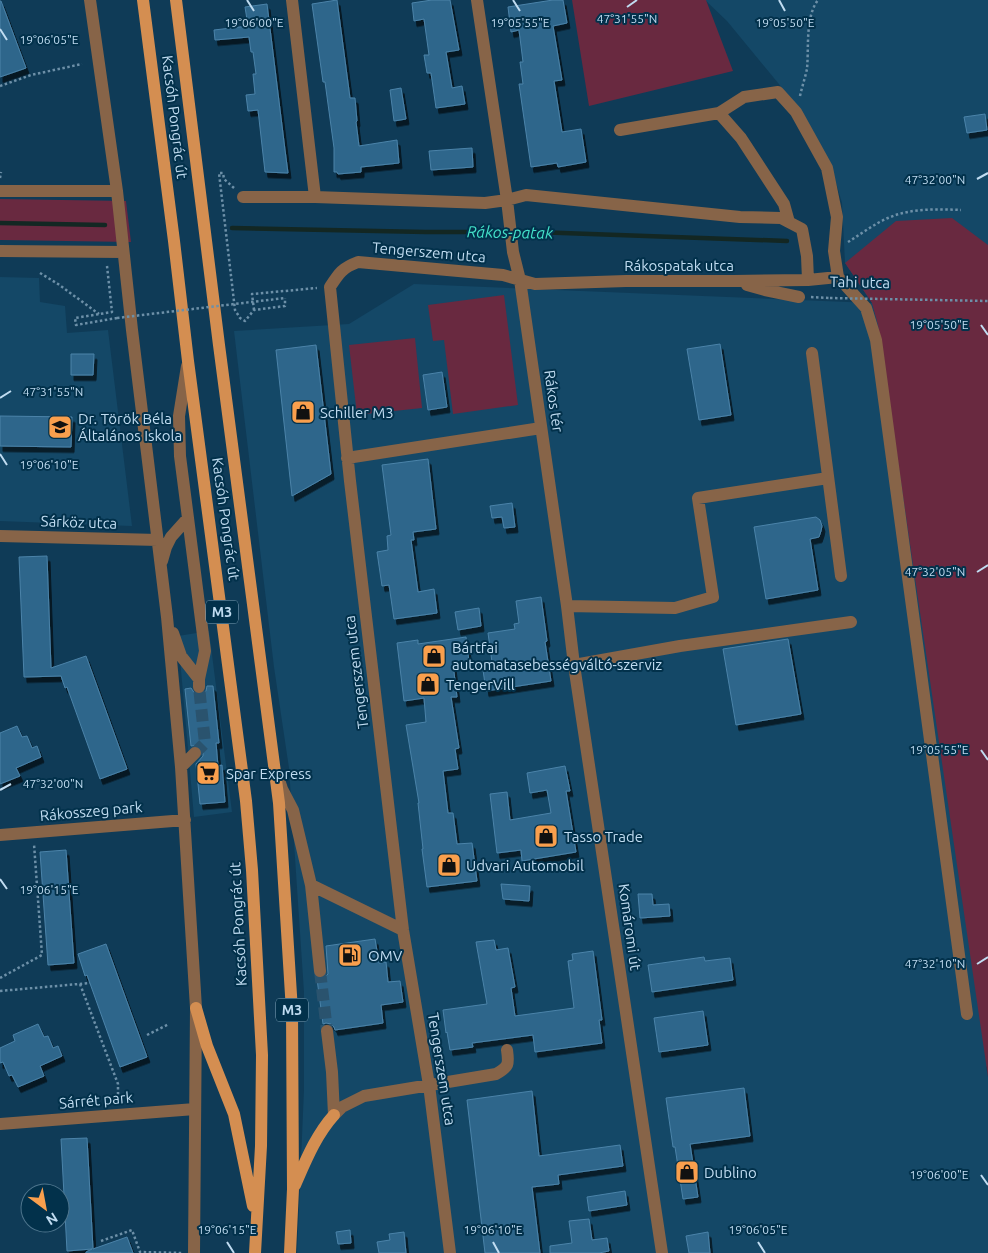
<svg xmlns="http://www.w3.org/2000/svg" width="988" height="1253" font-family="Ubuntu,sans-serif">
<defs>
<filter id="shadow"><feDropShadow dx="3" dy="5.5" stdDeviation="0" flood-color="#0009"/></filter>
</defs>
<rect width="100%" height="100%" fill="#0f3b57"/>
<path fill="#144867" d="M705 0H988V1068L986 1066 988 1077V1253H297L304 1090V992L289 768 274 667 234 331 349 324 414 284 872 303 845 263 842 203 830 162 797 106 727 21Z
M0 277 39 278 40 302 65 306 67 333 108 330 132 526 0 521Z
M209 631 232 812 194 817 178 636Z"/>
<path fill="#692940" d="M572 0H706L733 71 589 106Z
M0 199 126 201 131 242 0 240Z
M952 218 988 245V1077L878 325 872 303 845 263 896 221Z
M504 295 518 405 453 414 444 340 433 341 428 305Z
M415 338 422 408 357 415 349 345Z"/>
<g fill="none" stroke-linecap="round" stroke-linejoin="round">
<path stroke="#132723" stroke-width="4.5" d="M0 223 105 225
M232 228 426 232H535L787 241"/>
</g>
<path fill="#2e668b" stroke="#4b83a9" filter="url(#shadow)" d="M337 0 350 98H355L357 121 356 122 359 146 397 140 399 163 361 167V172L338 174 337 172H334V148L325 82H323L312 4Z
M432 0H450L459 50 446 52 452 88 462 86 465 104 436 108 431 73H427L424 55H429L424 19 414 21 412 3Z
M553 0H563L567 23 553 26 562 80 554 81 562 132 581 129 586 162 558 167 557 163 531 167 519 84H523L520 62H523L519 30 511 32 508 7Z
M0 1H1L26 68 0 77Z
M267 4 285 150 288 173 265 172 258 110 248 111 246 95 255 94 253 74H256L253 52H251L249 37 215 40 214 30 248 26 245 7Z
M401 88 406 119 394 121 390 90Z
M985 114 987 130 967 133 964 117Z
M472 148 473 167 431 170 429 151Z
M720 344 731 415 699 420 687 349Z
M316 345 331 474 292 496 276 350Z
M71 354H94L93 375H71Z
M442 372 447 407 428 410 423 375Z
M0 416 72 417 71 447 0 446Z
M428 459 436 529 413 532 414 540H411L418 592 434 589 437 613 394 619 389 585 382 586 377 552 388 550 387 536 391 535 382 465Z
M512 503 515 527 504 528 502 517 492 518 490 506Z
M816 517 820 520 822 526 821 531 819 537 810 539 818 590 766 599 754 527Z
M47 556 51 668 86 656 127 769 100 779 67 687 65 688 61 676 24 677 19 557Z
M541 597 547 641 545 642 551 681 486 691 482 663 492 662 488 633 515 629 514 624 519 623 516 601Z
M479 608 481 626 458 630 455 612Z
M466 637 469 662 453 664 457 697H451L459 748 455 749 458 769 443 771 448 813H453L457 844 472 843 477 881 427 887 422 849H423L418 803H419L406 725 426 722 424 698 404 701 397 643 418 640V644Z
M788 639 801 714 736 725 723 649Z
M207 686H213L219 743H216L218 766 222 765 225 802 200 804 196 764 203 756V751L201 748 198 745 191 746 185 689 191 688 195 694 199 695 206 691Z
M17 726 22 737 27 736 32 748 37 746 41 757 16 768 20 776 0 784V733Z
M565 766 570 791H566L576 852 522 861 521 850 497 853 490 794 507 792 510 820 551 813 547 790 530 793 527 773Z
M66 850 74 963 48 965 40 852Z
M501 884 530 886 529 901 503 899Z
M638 894H652L653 905 669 904 670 916 640 918Z
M375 939 379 963 386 962 388 982 400 981 403 1002 381 1005 383 1023 335 1030 334 1027 331 1024 326 1023 323 1024 317 979 324 978 328 974 326 946Z
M494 940 496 950 508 948 515 987 511 988 515 1016 574 1008 568 961 573 960 572 954 593 951 602 1020H599L602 1043 535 1052 533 1035 472 1043 473 1047 450 1050 447 1032 446 1033 443 1010 487 1004 476 942Z
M106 944 147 1057 120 1067 87 975 85 976 78 954Z
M704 957 705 961 730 958 733 980 652 992 648 965Z
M703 1011 708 1045 659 1052 654 1018Z
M38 1024 44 1037 48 1036 53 1048 58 1046 62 1056 40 1066 44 1076 18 1087 12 1075 9 1076 3 1062 0 1063V1048L15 1041 13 1035Z
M744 1088 750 1136 690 1144 698 1197 683 1199 675 1147H673L666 1098Z
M532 1091 539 1156 620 1145 623 1166 558 1175 559 1184 532 1187 540 1253H485L467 1100Z
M87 1138 93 1249 127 1237 133 1253H86V1252L92 1249 67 1251 61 1139Z
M625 1191 627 1205 589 1211 587 1197Z
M589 1219 592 1240 607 1238 609 1251 599 1253H550V1246L572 1243 569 1221Z
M350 1230 351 1243 338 1244 336 1232Z
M404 1232 406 1253H379L377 1242 390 1240 389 1234Z
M708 1232 710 1253H689L686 1236Z"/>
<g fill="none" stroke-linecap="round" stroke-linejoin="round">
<path stroke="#2a536e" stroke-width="12" stroke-dasharray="12 6" stroke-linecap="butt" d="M195 753 205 743 199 687
M320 971 327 1031"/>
<path stroke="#6d90a8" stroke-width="2.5" stroke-dasharray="2.5 2.5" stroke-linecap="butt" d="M0 86 31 75 82 64
M800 96C802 87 805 78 807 69 809 48 805 17 818 0
M0 178 1 172
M234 188 224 179 223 173H219L235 310 240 318 245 321 254 310 285 306V298
M848 242C861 234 874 224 888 218 911 208 937 209 961 210
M107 266 112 312 75 318 76 325 117 318
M40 273 58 284 99 314
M811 297 830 298
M254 310 252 294 317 288
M0 978 42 955 34 844
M80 984 118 1084V1103
M0 991 90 983
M147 1035 169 1024
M101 1241 132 1230 140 1252 182 1253"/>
<path stroke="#876448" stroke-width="12" d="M90 0 117 191 132 330 167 617 181 767 196 1008 194 1253
M292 0 315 197
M477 0 507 200 513 252 520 280 567 606 574 665 662 1253
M719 113 744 97 778 92 796 112 827 168 837 217 834 251 838 277 866 308 876 340 967 1014
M620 130 719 113 741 138 784 204 789 222
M0 191H117
M243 197H315L485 203 507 200 526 195 740 217 781 218 802 229 807 256 808 280
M0 251 123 252
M747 285 765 290 799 297
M812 353 841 576
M347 458 541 428
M188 518 205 651 199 679V687
M0 536 158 540
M162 561 166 547 171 537 188 518 180 456 179 416 187 366
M567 606 675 608 713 597 698 498 828 478
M173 633 181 656 199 679
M574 665 680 646 851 622
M181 767 195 753
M278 777 282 789 293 810 311 885 320 971
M0 835 185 820
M311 885 403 930
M327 1031 332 1072 334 1115
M334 1115 342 1107 364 1096 496 1074C509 1067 509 1064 507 1050
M0 1124 195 1109
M450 1253 429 1085 403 930 350 481 330 287C339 273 342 268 358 262L503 275 535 284 626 281H733L808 280 838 277"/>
<path stroke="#d48e51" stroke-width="12" d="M143 0 174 241 188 361 246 801 252 870 262 1055 261 1146 255 1253
M176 0 219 345 279 803 292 1011 293 1189 290 1253
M196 1008 207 1046 234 1114 253 1206
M295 1185C306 1160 316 1135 334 1115"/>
<path stroke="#6d90a8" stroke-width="2.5" stroke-dasharray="2.5 2.5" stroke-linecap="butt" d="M830 298 988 301
M117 318 285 298"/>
</g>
<path fill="none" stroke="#c0dcf1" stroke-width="2" d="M247 0 254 11M513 0 520 11M779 0 785 11M627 7 637 0M0 29 7 40M977 179 988 173M981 325 988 335M0 398 11 391M0 454 7 465M977 572 988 565M981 750 988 760M0 790 11 784M0 879 7 889M977 964 988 957M981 1175 988 1185M227 1242 234 1253M493 1242 499 1253M758 1242 765 1253"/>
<defs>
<g id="shop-square" transform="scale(1.25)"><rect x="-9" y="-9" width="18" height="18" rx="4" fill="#f99f4d" stroke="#02314b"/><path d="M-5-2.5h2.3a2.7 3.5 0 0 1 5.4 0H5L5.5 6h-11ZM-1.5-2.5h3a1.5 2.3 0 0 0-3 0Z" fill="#111"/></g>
<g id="school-square" transform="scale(1.25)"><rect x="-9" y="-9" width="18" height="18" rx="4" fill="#f99f4d" stroke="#02314b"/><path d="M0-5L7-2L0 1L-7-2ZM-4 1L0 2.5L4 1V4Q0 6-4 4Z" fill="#111"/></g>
<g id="supermarket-square" transform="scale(1.25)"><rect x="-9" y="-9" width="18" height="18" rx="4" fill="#f99f4d" stroke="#02314b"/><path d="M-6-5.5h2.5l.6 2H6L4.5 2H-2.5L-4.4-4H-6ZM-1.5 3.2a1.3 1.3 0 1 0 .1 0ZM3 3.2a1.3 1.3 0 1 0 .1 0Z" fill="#111"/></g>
<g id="fuel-square" transform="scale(1.25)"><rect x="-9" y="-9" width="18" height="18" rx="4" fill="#f99f4d" stroke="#02314b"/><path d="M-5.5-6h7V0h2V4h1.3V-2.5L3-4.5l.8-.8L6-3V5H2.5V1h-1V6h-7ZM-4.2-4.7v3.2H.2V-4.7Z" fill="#111"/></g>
</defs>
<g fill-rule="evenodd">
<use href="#shop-square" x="303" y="412"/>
<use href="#school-square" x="60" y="427"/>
<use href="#shop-square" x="434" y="656"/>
<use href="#shop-square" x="428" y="684"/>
<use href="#supermarket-square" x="208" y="773"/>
<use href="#shop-square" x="546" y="836"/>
<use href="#shop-square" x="449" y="865"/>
<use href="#fuel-square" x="350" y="955"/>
<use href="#shop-square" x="687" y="1172"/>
</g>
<g text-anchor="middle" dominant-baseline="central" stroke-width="4" stroke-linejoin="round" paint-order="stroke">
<g fill="#02314b" stroke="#87a9bf" stroke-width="1">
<rect x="206" y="600.5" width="32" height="23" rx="4"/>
<rect x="276" y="998.5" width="32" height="23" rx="4"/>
</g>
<g font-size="14" font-weight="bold" fill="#c0dcf1">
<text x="222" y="612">M3</text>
<text x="292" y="1010">M3</text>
</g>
<g font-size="15" fill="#c0dcf1" stroke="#02314b">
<text transform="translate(175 117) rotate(83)">Kacsóh Pongrác út</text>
<text transform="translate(429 252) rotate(5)">Tengerszem utca</text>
<text x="679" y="265">Rákospatak utca</text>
<text transform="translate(860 282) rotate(1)">Tahi utca</text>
<text transform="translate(554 401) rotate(82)">Rákos tér</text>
<text transform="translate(226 519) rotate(82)">Kacsóh Pongrác út</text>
<text transform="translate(79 522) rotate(2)">Sárköz utca</text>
<text transform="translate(356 672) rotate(-97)">Tengerszem utca</text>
<text transform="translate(91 811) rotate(-5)">Rákosszeg park</text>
<text transform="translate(238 924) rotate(-93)">Kacsóh Pongrác út</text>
<text transform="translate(630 927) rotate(82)">Komáromi út</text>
<text transform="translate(442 1069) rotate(81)">Tengerszem utca</text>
<text transform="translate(96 1100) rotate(-5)">Sárrét park</text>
</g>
<g font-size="15" fill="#c0dcf1" stroke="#02314b" text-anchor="start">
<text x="320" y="412">Schiller M3</text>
<text x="78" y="418">Dr. Török Béla<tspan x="78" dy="17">Általános Iskola</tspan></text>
<text x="452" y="647">Bártfai<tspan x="452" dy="17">automatasebességváltó-szerviz</tspan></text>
<text x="446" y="684">TengerVill</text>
<text x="226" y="773">Spar Express</text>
<text x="564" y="836">Tasso Trade</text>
<text x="466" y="865">Udvari Automobil</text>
<text x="368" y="955">OMV</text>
<text x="704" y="1172">Dublino</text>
</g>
<g font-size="16" font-style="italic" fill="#43e0c8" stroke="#02314b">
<text transform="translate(510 232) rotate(1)">Rákos-patak</text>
</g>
</g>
<g font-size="12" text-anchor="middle" fill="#c0dcf1" stroke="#02314b" stroke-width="4" stroke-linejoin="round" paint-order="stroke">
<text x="627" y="23">47°31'55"N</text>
<text x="520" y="27">19°05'55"E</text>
<text x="254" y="27">19°06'00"E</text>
<text x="785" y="27">19°05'50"E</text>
<text x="49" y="44">19°06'05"E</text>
<text x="935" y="184">47°32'00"N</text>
<text x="939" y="329">19°05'50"E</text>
<text x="53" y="396">47°31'55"N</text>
<text x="49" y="469">19°06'10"E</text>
<text x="935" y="576">47°32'05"N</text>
<text x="939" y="754">19°05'55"E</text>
<text x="53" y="788">47°32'00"N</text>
<text x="49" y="894">19°06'15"E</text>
<text x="935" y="968">47°32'10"N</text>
<text x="939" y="1179">19°06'00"E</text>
<text x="227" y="1234">19°06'15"E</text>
<text x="493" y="1234">19°06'10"E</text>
<text x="758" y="1234">19°06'05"E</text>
</g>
<g transform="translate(45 1208) rotate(148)"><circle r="24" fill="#02314b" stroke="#4e758d"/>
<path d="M0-4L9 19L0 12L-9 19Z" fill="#f99f4d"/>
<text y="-8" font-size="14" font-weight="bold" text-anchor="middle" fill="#c0dcf1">N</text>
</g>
</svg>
